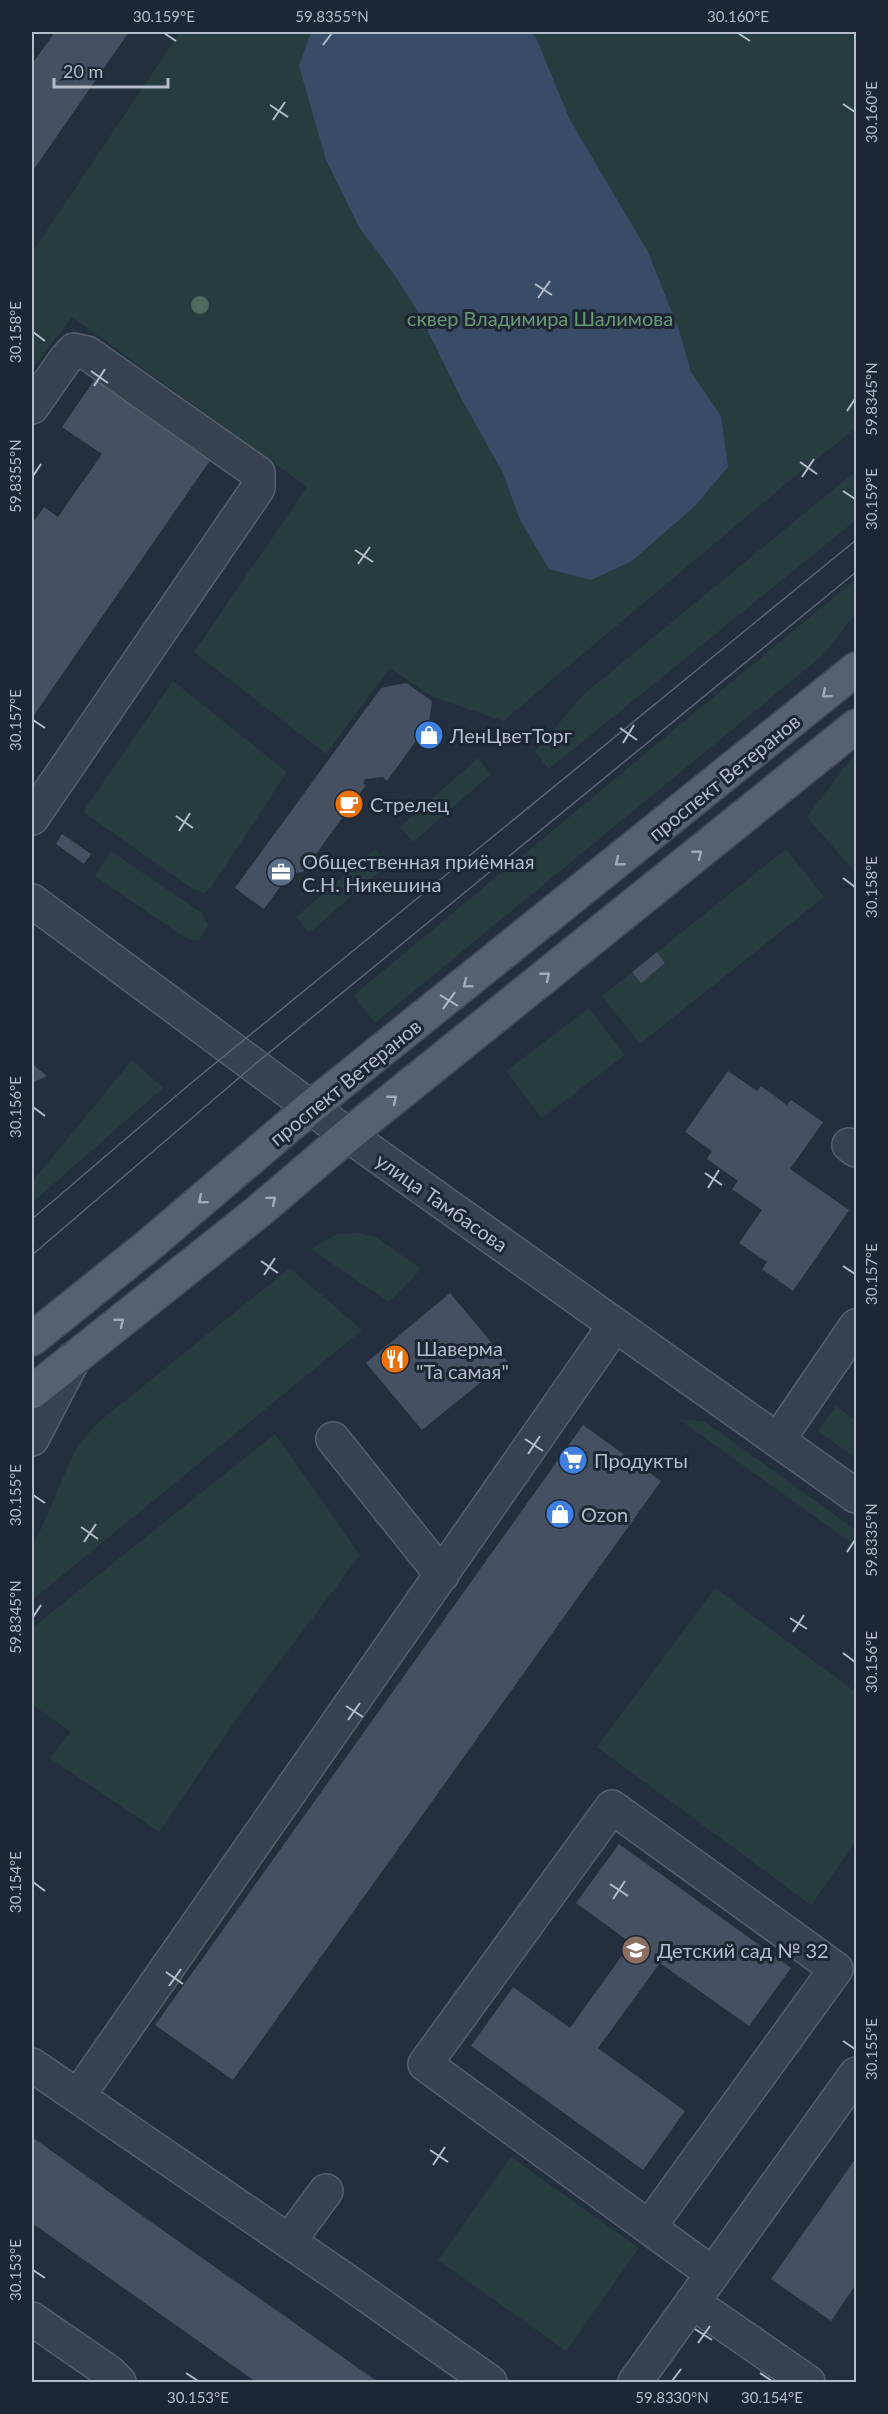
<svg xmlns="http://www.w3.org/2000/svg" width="888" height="2414" font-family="Lato,sans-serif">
<rect width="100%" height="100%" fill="#242f3e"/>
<path fill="#263c3f" d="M180 32H856V428L789 481 503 721 431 696 390 668 326 754 194 652 307 487 72 317 35 365 32 367V253Z
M856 471V520L549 769 535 751 584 694Z
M856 579V613L823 655 375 1023 354 995Z
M173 681 287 772 211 887 204 893 193 889 83 812Z
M856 752V869L854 871 807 817Z
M478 758 491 774 413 842 400 827Z
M375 849 388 864 309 933 296 917Z
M786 849 824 897 640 1044 602 996 632 972 641 982 665 963 657 952Z
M111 851 202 913 208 925 199 940 187 939 95 876Z
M589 1008 625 1055 542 1118 506 1071Z
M132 1060 163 1088 32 1203V1182Z
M356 1233 376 1237 421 1269 389 1302 311 1249 337 1234Z
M290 1268 362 1330 32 1600V1549L74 1453 95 1425Z
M836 1406 856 1421V1458L818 1431Z
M680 1420 704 1421 856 1530V1546Z
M275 1434 360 1555 235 1721 159 1832 50 1758 71 1732 32 1705V1628Z
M715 1588 856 1692V1842L811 1905 597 1747Z
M511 2157 639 2248 566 2351 438 2260Z"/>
<path fill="#394c67" d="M311 32H531L536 38 570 120 648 252 679 330 691 372 721 416 728 467 696 505 632 561 591 580 549 569 520 520 503 473 461 398 421 317 396 277 359 227 326 160 299 66Z"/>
<path fill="#455162" d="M55 32H129L32 172V64Z
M95 379 211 459 32 718V524L44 507 58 517 102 454 62 427Z
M406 683 432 701 429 723 387 781 383 777 365 779 363 783 366 785 303 872 290 873 264 909 235 888 381 688Z
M62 834 91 854 84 864 56 844Z
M657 952 665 963 641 983 632 972Z
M32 1064 47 1076 32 1083Z
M728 1071 757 1091 761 1086 787 1105 791 1100 823 1122 790 1169 849 1210 793 1291 762 1269 767 1262 739 1243 762 1210 732 1189 738 1181 707 1159 712 1151 685 1132Z
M450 1293 507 1361 422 1430 366 1363Z
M583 1425 661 1481 233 2080 155 2025Z
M619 1844 791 1968 749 2026 660 1963 598 2048 685 2111 643 2170 471 2046 513 1987 570 2028 631 1943 576 1903Z
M32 2137 144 2217 378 2382H256L32 2223Z
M856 2158V2284L831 2321 771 2279Z"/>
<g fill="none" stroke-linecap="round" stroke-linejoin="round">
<g stroke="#565f6c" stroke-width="36">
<path id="minor" d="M32 407 65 360 74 350 87 353 258 473V488L32 818
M32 901 348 1135 856 1496
M849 1145 856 1150
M32 1439 74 1358
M333 1439 442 1575
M778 1440 856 1326
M32 2065 338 2275 490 2382
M78 2096 615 1325
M649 2227 836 1969 612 1807 425 2064 713 2274
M289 2241 326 2191
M692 2302 808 2382
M32 2319 109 2372 119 2382
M635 2382 856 2074"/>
</g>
<g stroke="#414a57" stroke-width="36">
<path id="major" d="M32 1339 149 1245 311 1107 856 669
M32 1392 259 1211 348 1135 856 726"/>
</g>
<use href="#minor" stroke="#38414e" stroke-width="33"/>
<use href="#major" stroke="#56606e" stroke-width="33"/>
<path stroke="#5a6575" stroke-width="1.5" d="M32 1219 190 1084 856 540
M32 1255 254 1065 856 572"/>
</g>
<circle fill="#4b6a5d" cx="200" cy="305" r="9"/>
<defs><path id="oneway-chevron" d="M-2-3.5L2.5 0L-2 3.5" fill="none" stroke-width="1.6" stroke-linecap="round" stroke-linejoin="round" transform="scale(1.5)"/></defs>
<g stroke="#a1aab7">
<use href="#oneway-chevron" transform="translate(826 694) rotate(140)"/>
<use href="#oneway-chevron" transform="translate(698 854) rotate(-39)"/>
<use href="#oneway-chevron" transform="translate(619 862) rotate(141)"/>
<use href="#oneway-chevron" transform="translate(546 976) rotate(-39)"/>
<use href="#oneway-chevron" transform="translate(467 984) rotate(141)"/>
<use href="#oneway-chevron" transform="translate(393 1099) rotate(-39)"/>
<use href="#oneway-chevron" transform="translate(202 1200) rotate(140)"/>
<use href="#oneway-chevron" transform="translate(272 1200) rotate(-40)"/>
<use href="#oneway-chevron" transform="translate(120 1322) rotate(-39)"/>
</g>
<path fill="none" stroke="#b4bcc9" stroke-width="2" d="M164 33 176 41M738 33 750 41M323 45 332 33M843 104 855 112M270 105 288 117M273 120 285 102M535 284 552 295M538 298 550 281M33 332 45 341M91 371 108 383M94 386 105 369M847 411 855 399M800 462 817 474M33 476 41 464M802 477 814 459M843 491 855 499M355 550 373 562M358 564 370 547M33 720 45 728M620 728 637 740M623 743 634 725M176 816 193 828M179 831 190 813M843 878 855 887M440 995 458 1006M443 1009 455 992M33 1107 45 1116M705 1173 722 1185M708 1188 719 1170M261 1261 278 1273M843 1266 855 1274M264 1275 275 1258M525 1439 543 1451M528 1454 540 1436M33 1495 45 1503M81 1527 98 1539M84 1542 96 1524M847 1552 855 1540M33 1617 41 1605M790 1618 807 1629M793 1632 804 1615M843 1653 855 1662M346 1706 363 1717M348 1720 360 1703M33 1882 45 1891M610 1884 628 1896M613 1899 625 1881M166 1972 183 1984M169 1986 181 1969M843 2041 855 2049M430 2150 448 2162M433 2165 445 2147M33 2270 45 2278M695 2329 712 2340M698 2343 710 2326M186 2373 198 2381M760 2373 772 2381M672 2381 681 2369"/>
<defs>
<g id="shop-disc" transform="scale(1.5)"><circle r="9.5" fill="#3f7fe0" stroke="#1d2633"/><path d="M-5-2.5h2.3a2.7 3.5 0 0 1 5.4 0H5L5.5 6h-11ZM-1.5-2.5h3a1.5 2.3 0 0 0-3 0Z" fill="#fff"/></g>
<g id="cafe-disc" transform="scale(1.5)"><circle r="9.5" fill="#e8710a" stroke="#1d2633"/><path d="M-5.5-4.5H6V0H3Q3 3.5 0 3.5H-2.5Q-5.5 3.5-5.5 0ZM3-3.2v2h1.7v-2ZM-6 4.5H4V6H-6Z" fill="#fff"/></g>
<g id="office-disc" transform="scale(1.5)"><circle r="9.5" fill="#5c6f8a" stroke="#1d2633"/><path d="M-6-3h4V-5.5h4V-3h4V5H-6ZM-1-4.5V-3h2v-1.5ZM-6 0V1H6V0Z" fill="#fff"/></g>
<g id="restaurant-disc" transform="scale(1.5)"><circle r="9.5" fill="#e8710a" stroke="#1d2633"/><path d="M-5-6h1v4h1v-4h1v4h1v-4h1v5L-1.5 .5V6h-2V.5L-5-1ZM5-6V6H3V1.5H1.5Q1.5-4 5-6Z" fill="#fff"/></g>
<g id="supermarket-disc" transform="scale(1.5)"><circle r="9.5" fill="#3f7fe0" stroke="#1d2633"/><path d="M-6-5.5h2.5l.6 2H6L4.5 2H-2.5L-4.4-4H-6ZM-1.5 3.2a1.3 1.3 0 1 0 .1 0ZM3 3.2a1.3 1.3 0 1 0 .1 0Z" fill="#fff"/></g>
<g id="school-disc" transform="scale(1.5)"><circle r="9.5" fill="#8d6e63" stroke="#1d2633"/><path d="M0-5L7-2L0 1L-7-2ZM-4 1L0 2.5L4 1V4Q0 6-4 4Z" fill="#fff"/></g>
</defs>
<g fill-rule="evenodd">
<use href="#shop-disc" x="429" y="735"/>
<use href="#cafe-disc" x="349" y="804"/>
<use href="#office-disc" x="281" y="872"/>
<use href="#restaurant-disc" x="395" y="1359"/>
<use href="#supermarket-disc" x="573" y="1460"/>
<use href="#shop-disc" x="560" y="1514"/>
<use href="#school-disc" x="636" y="1950"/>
</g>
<g text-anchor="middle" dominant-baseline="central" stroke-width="6" stroke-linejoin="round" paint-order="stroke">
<g font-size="20" fill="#6b9a76" stroke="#1d2633">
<text x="540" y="318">сквер Владимира Шалимова</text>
</g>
<g font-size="20" fill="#b4bcc9" stroke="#1d2633" text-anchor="start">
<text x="450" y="735">ЛенЦветТорг</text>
<text x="370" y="804">Стрелец</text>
<text x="302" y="861">Общественная приёмная<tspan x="302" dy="23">С.Н. Никешина</tspan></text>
<text x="416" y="1348">Шаверма<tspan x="416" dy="23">"Та самая"</tspan></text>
<text x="594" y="1460">Продукты</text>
<text x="581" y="1514">Ozon</text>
<text x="657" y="1950">Детский сад № 32</text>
</g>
<g font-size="20" fill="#b4bcc9" stroke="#1d2633">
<text transform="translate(724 777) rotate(-39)">проспект Ветеранов</text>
<text transform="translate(345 1082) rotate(-39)">проспект Ветеранов</text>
<text transform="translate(442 1202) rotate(35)">улица Тамбасова</text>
</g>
</g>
<rect width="888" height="2414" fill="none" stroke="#1d2633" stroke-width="66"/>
<path d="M54 78v9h114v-9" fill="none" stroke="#b4bcc9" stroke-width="3"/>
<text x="63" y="78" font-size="18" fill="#b4bcc9" stroke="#1d2633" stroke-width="4.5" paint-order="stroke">20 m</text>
<rect x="33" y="33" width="822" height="2348" fill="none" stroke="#b4bcc9" stroke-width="2"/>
<g font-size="15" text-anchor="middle" fill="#b4bcc9">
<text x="164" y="22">30.159°E</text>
<text x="332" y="22">59.8355°N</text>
<text x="738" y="22">30.160°E</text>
<text transform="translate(872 112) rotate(-90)" y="5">30.160°E</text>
<text transform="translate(16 332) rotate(-90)" y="5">30.158°E</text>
<text transform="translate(872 399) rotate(-90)" y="5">59.8345°N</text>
<text transform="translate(16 476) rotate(-90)" y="5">59.8355°N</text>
<text transform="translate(872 499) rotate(-90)" y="5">30.159°E</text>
<text transform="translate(16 720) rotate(-90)" y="5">30.157°E</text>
<text transform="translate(872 887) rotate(-90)" y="5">30.158°E</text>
<text transform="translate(16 1107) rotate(-90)" y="5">30.156°E</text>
<text transform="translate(872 1274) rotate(-90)" y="5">30.157°E</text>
<text transform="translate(16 1495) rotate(-90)" y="5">30.155°E</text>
<text transform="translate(872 1540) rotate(-90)" y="5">59.8335°N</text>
<text transform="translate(16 1617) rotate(-90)" y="5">59.8345°N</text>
<text transform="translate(872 1662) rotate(-90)" y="5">30.156°E</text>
<text transform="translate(16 1882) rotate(-90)" y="5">30.154°E</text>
<text transform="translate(872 2049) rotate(-90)" y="5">30.155°E</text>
<text transform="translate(16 2270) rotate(-90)" y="5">30.153°E</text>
<text x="198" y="2403">30.153°E</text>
<text x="672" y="2403">59.8330°N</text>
<text x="772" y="2403">30.154°E</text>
</g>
</svg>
